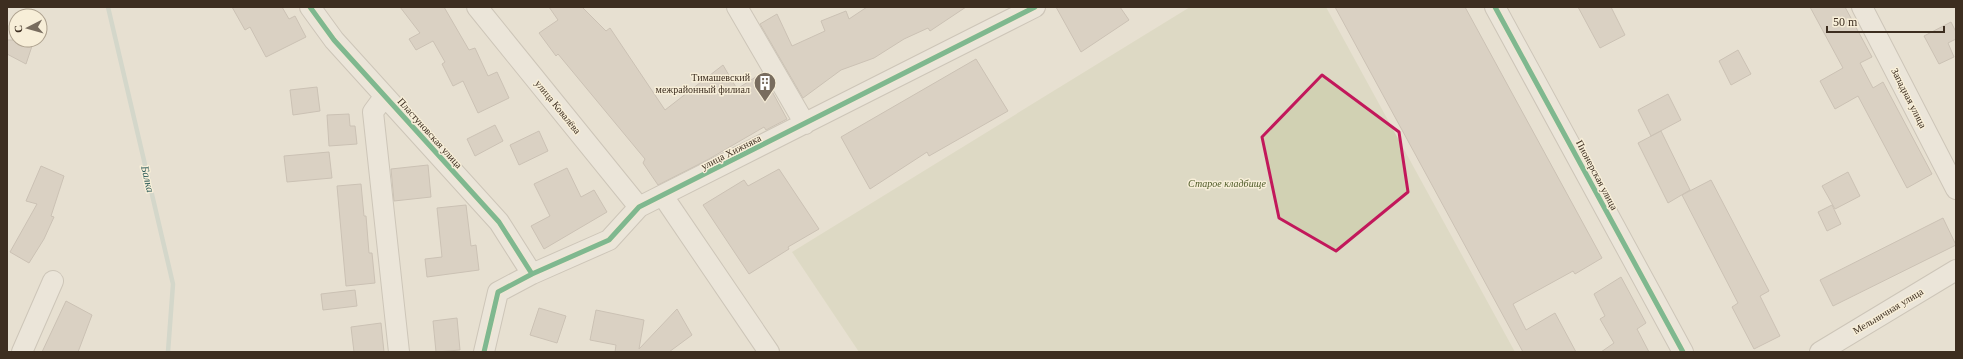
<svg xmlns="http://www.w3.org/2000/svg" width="1963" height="359" font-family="Georgia,serif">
<rect width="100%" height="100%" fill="#e7e0d1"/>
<path fill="#d1d1b3" d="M1190 7H1326L1515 352H859L792 252Z"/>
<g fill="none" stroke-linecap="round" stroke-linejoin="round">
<path stroke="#bcccc2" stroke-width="4.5" d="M108 7 173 284 168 352"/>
</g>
<path fill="#cbbfb2" stroke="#a89c90" d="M232 7H282L289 19 295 16 306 37 266 57 250 27 245 30Z
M400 7H444L469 50 475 48 488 76 497 72 509 98 478 113 463 81 453 86 442 64 445 62 433 41 416 50 409 39 420 33Z
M549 7H582L606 31 610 28 665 110 723 65 737 89 762 73 787 119 766 130 764 127 709 159 658 185 643 163 645 159 558 54 556 56 539 33 558 20Z
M867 7H966L930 31 928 28 904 39 874 58 841 70 803 98 760 24 777 14 792 46 825 31 821 21 846 11 849 19Z
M1056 7H1120L1129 20 1081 52Z
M1335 7H1465L1602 258 1575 274 1573 271 1513 304 1526 330 1555 313 1576 352H1523Z
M1578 7H1611L1625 35 1600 48Z
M1810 7H1845L1872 57 1860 63 1873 88 1883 82 1932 174 1907 188 1858 96 1835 109 1820 81 1843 68Z
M1951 22 1956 32V39L1948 43 1954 57 1939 64 1924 36Z
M7 40H34L26 64 7 54Z
M1738 50 1751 74 1731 85 1719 61Z
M976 59 1008 111 929 156 927 152 870 189 841 137Z
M317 87 320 111 293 115 290 90Z
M1668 94 1681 120 1651 136 1638 110Z
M349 114 350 126H355L357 144 329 146 327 115Z
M495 125 503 141 475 156 467 139Z
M539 131 548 151 519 165 510 145Z
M1661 131 1690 190 1668 203 1638 143Z
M329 152 332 178 287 182 284 156Z
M428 165 431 197 394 201 391 169Z
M41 166 64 176 51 216 54 217 44 239 29 263 10 252 37 204 26 201Z
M567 168 581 197 594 190 607 212 544 249 531 226 550 216 534 184Z
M779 169 819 229 788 247 789 249 749 274 703 205 744 180 748 186Z
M1848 172 1860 196 1835 209 1822 186Z
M1711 180 1769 291 1760 296 1780 336 1754 349 1732 307 1738 303 1682 195Z
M361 184 364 216H366L369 253H372L375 283 346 286 337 186Z
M466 205 471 246 476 245 479 270 427 277 425 259 442 257 437 208Z
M1832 205 1841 224 1827 231 1818 212Z
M1943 218 1956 245 1833 306 1820 280Z
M1621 277 1646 323 1637 329 1649 352H1601L1614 343 1600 319 1605 316 1594 294Z
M355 290 357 306 323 310 321 294Z
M66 301 92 315 78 352H42Z
M539 308 566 316 557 343 530 335Z
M677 309 692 335 669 352H615L616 345 590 340 596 310 644 320 639 349Z
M457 318 460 350 436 352 433 321Z
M381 323 384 352H354L351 327Z"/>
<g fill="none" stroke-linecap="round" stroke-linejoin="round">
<g stroke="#ada599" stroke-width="22">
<path id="minor" d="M310 7 334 40 499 222 532 274
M477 7 639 207
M737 7 805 124
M1495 7 1683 352
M1862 7 1956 189
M384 97 373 112 399 352
M663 196 769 352
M22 352 53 281
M484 352 498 292 532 274 609 240 639 207 1035 7
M1820 352 1956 270"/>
</g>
<use href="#minor" stroke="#efebe3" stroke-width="20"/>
<g stroke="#f7eed8" stroke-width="8">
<path id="cycleway" d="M310 7 334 40 499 222 532 274
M1495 7 1683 352
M484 352 498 292 532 274 609 240 639 207 1035 7"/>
</g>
<use href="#cycleway" stroke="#00873e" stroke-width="5"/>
</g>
<path d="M0 0H1963V359H0ZM1322 75 1399 132 1408 192 1336 251 1279 218 1262 137Z" fill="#e7e0d1" fill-opacity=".55" fill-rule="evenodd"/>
<path fill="none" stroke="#c2185b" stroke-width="3" stroke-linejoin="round" d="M1322 75 1399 132 1408 192 1336 251 1279 218 1262 137Z"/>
<defs>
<g id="building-pin" transform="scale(1.15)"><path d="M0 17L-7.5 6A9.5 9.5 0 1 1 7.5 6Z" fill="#786c5e" stroke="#f7eed8"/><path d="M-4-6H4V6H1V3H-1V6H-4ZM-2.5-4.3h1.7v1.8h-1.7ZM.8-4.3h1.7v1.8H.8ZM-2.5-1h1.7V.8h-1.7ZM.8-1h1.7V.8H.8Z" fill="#fff"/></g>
</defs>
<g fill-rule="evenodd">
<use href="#building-pin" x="765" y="83"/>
</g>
<g text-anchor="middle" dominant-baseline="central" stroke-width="3" stroke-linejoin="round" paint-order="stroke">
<g font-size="10" fill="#3d2e20" stroke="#f7eed8" text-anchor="end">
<text x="750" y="77">Тимашевский<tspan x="750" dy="12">межрайонный филиал</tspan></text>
</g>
<g font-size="10" fill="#3d2e20" stroke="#f7eed8">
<text transform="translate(1909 98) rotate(63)">Западная улица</text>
<text transform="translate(558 107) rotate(51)">улица Ковалёва</text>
<text transform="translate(430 133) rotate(48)">Пластуновская улица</text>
<text transform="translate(731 152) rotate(-27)">улица Хижняка</text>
<text transform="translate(1597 175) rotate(62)">Пионерская улица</text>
<text transform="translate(1888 311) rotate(-31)">Мельничная улица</text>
</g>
<g font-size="10" font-style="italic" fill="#4d5a26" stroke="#f7eed8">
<text x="1227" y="183">Старое кладбище</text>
</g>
<g font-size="11" font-style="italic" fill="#2f5d5a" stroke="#f7eed8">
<text transform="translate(148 179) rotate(77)">Балка</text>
</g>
</g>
<rect width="1963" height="359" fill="none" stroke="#3d2e20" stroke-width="16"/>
<g transform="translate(28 28) rotate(264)"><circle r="19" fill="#f7eed8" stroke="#ada18e"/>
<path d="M0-3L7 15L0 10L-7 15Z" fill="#786c5e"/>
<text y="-6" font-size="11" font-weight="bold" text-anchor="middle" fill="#3d2e20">С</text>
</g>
<path d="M1827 26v6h117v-6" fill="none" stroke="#3d2e20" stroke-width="2"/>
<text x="1833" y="26" font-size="12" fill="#3d2e20" stroke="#f7eed8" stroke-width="3" paint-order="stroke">50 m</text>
</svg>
